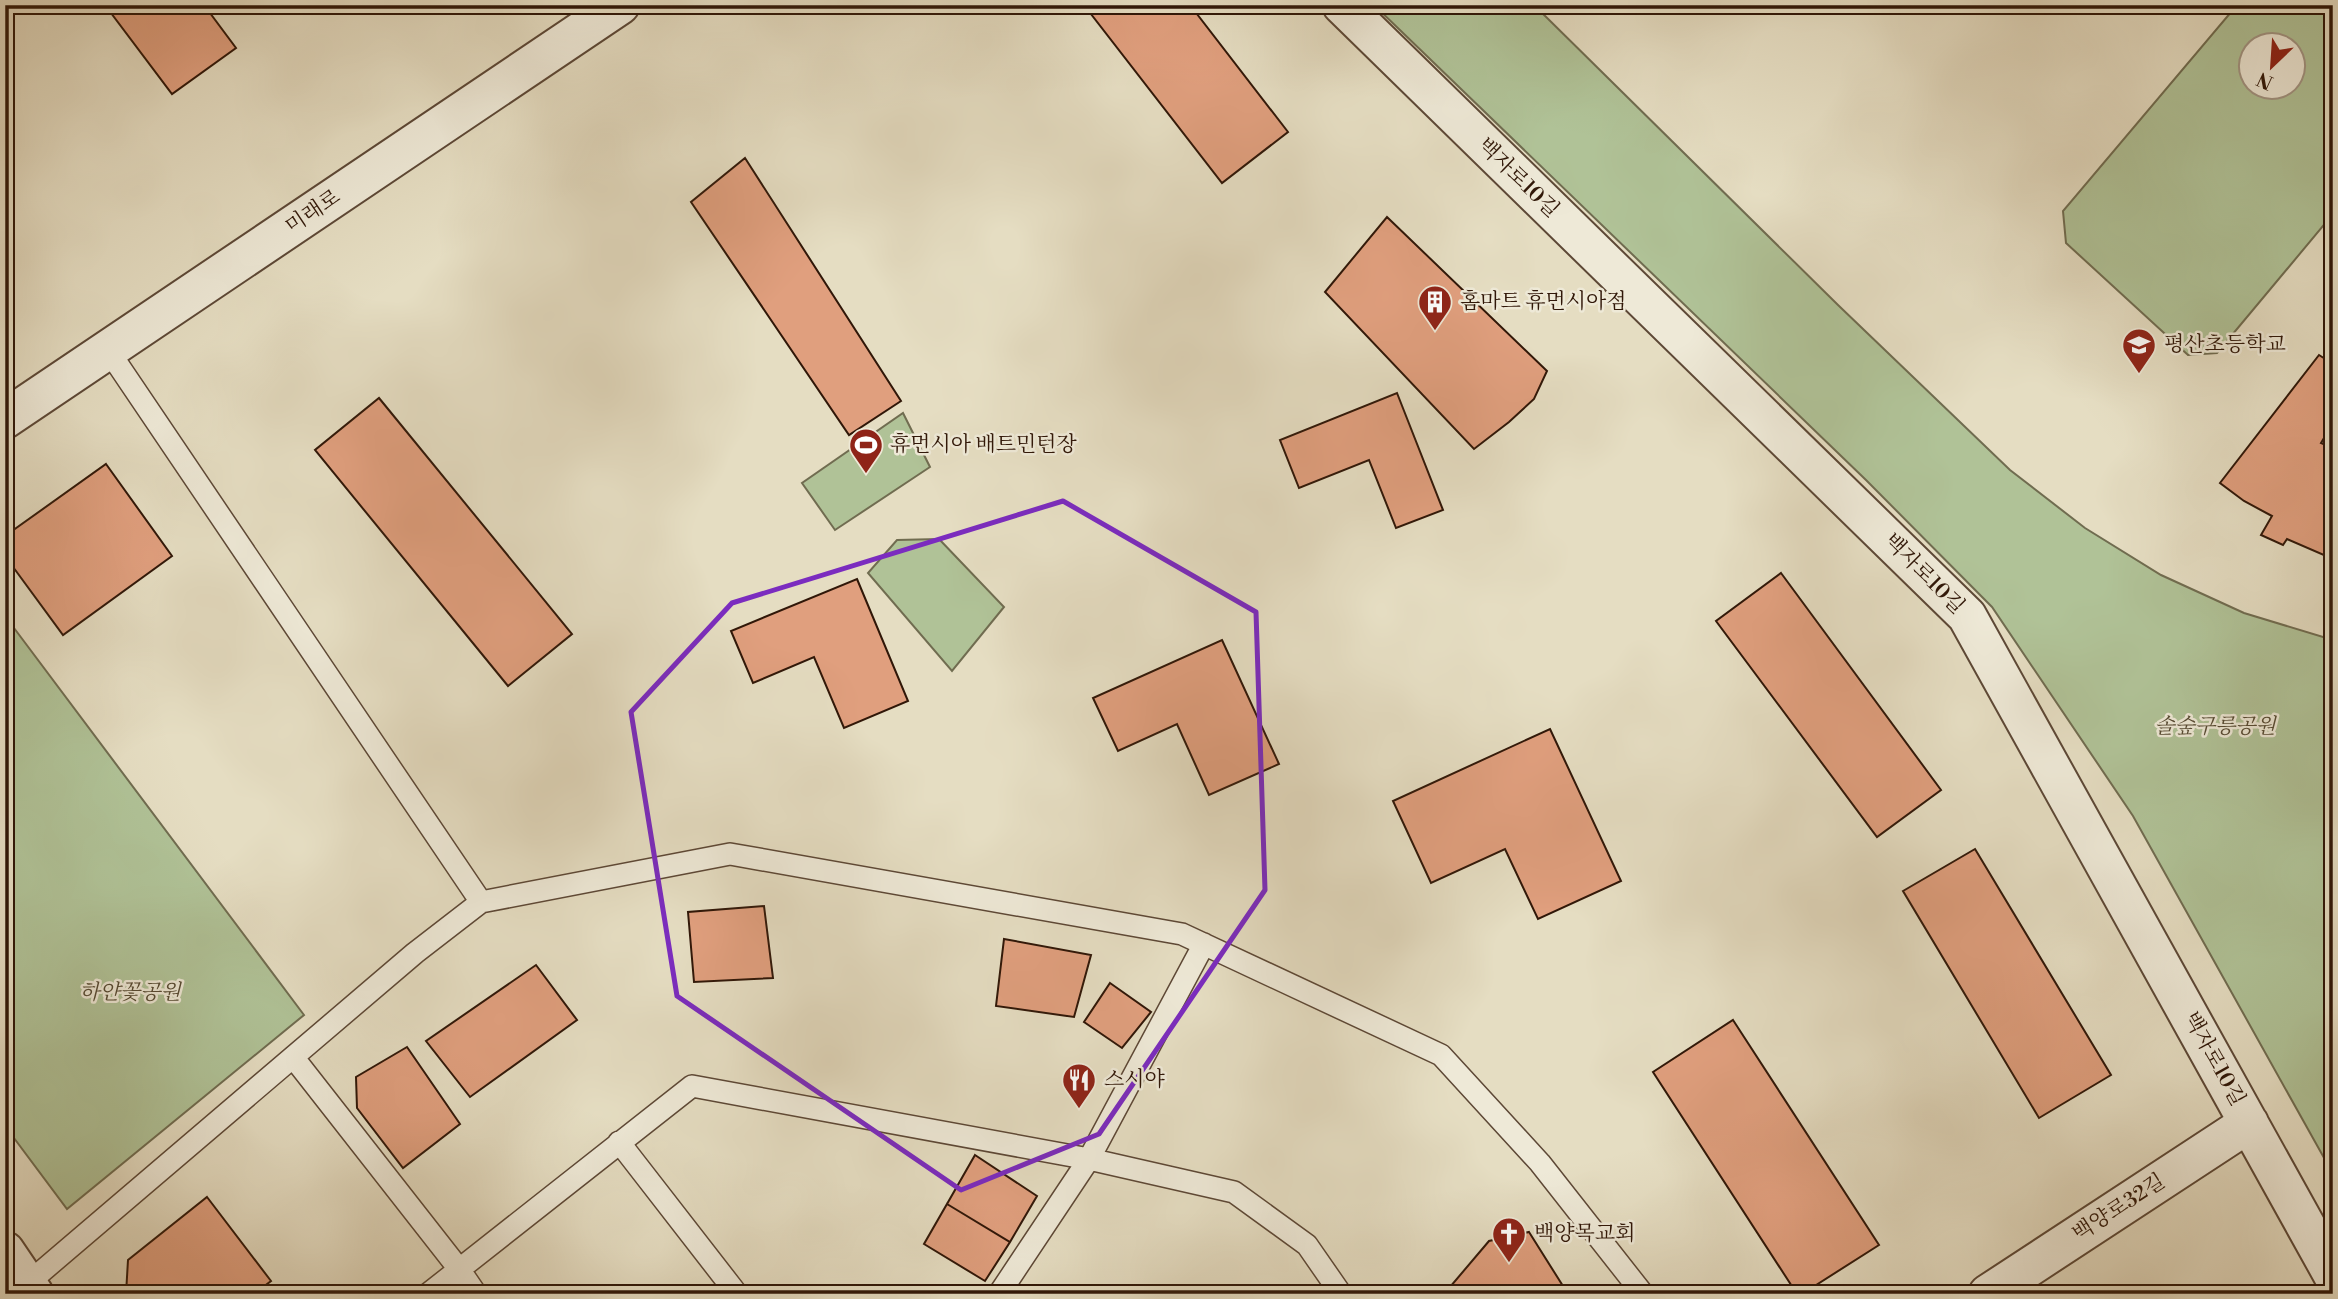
<svg xmlns="http://www.w3.org/2000/svg" width="2338" height="1299" font-family="'Libre Bodoni','Noto Serif KR',serif">
<rect width="100%" height="100%" fill="#e5ddc2"/>
<filter id="stains"><feTurbulence type="fractalNoise" baseFrequency=".00286" numOctaves="4"/><feColorMatrix values="0 0 0 0 .2 0 0 0 0 .09 0 0 0 0 .02 0 0 0 .5 -.17"/></filter>
<radialGradient id="worn" r=".72"><stop offset=".6" stop-color="#630" stop-opacity="0"/><stop offset="1" stop-color="#630" stop-opacity=".3"/></radialGradient>
<path fill="#b0c297" stroke="#706c50" stroke-width="2" fill-rule="evenodd" d="M1374 5H1534L1838 305 2010 470 2085 528 2161 575 2244 613 2333 640V1174L2133 816 1992 607 1866 480Z
M2237 5H2333V214L2217 353 2188 355 2066 243 2063 211ZM2250 46H2292V88H2250Z
M903 413 930 467 835 530 802 483Z
M939 539 1004 607 952 671 868 573 897 540Z
M5 616 304 1015 67 1209 5 1126Z"/>
<path fill="#e09f7e" stroke="#301708" stroke-width="2" d="M105 5H204L236 48 172 94Z
M1084 5H1190L1288 132 1222 183Z
M745 158 901 401 849 435 691 202Z
M1387 217 1547 371 1534 399 1509 422 1474 449 1325 292Z
M2319 355 2330 362 2333 358V423L2321 443 2333 448V559L2287 539 2283 545 2261 535 2272 516 2244 501 2220 483Z
M1397 393 1443 510 1396 528 1369 460 1299 488 1280 440Z
M379 398 572 634 508 686 315 450Z
M106 464 172 556 63 635 5 556V536Z
M1781 573 1941 790 1877 837 1716 621Z
M857 579 908 701 844 728 814 657 753 683 731 631Z
M1222 640 1279 764 1209 795 1177 724 1118 751 1093 698Z
M1550 729 1621 881 1538 919 1505 849 1431 883 1393 801Z
M1975 849 2111 1075 2039 1118 1903 891Z
M764 906 773 978 694 982 688 912Z
M1004 939 1091 955 1074 1017 996 1006Z
M536 965 577 1020 470 1097 426 1041Z
M1110 983 1151 1012 1122 1048 1084 1022Z
M1733 1020 1879 1245 1802 1294H1797L1653 1072Z
M407 1047 460 1124 403 1168 357 1108 356 1077Z
M975 1155 1037 1196 1010 1242 947 1204Z
M207 1197 271 1281 254 1294H126L128 1260Z
M947 1204 1010 1242 985 1281 924 1244Z
M1529 1232 1568 1294H1448L1450 1287 1489 1241Z"/>
<g fill="none" stroke-linecap="round" stroke-linejoin="round">
<g stroke="#5d4836" stroke-width="24">
<path id="service" d="M108 350 481 902
M293 1057 459 1269 476 1294
M619 1142 737 1294
M27 1284 415 953 481 902 730 854 1182 934 1441 1055 1540 1163 1643 1294
M428 1294 692 1086 1089 1159 1234 1192 1307 1245 1341 1294
M999 1294 1089 1159 1204 944"/>
</g>
<g stroke="#5d4836" stroke-width="42">
<path id="minor" d="M1342 5 1967 616 2333 1275
M1988 1294 2249 1123"/>
</g>
<g stroke="#5d4836" stroke-width="42">
<path id="tertiary" d="M5 419 620 5
M5 1251 34 1294"/>
</g>
<use href="#service" stroke="#eee9d7" stroke-width="21"/>
<use href="#minor" stroke="#eee9d7" stroke-width="38"/>
<use href="#tertiary" stroke="#eee9d7" stroke-width="38"/>
</g>
<path fill="none" stroke="#7b2cbf" stroke-width="5" stroke-linejoin="round" d="M1063 501 1256 612 1265 890 1099 1134 961 1190 677 996 631 712 732 603Z"/>
<defs>
<g id="building-pin" transform="scale(1.75)"><path d="M0 17L-7.5 6A9.5 9.5 0 1 1 7.5 6Z" fill="#8f2418" stroke="#eee9d7"/><path d="M-4-6H4V6H1V3H-1V6H-4ZM-2.5-4.3h1.7v1.8h-1.7ZM.8-4.3h1.7v1.8H.8ZM-2.5-1h1.7V.8h-1.7ZM.8-1h1.7V.8H.8Z" fill="#fff"/></g>
<g id="school-pin" transform="scale(1.75)"><path d="M0 17L-7.5 6A9.5 9.5 0 1 1 7.5 6Z" fill="#8f2418" stroke="#eee9d7"/><path d="M0-5L7-2L0 1L-7-2ZM-4 1L0 2.5L4 1V4Q0 6-4 4Z" fill="#fff"/></g>
<g id="stadium-pin" transform="scale(1.75)"><path d="M0 17L-7.5 6A9.5 9.5 0 1 1 7.5 6Z" fill="#8f2418" stroke="#eee9d7"/><path d="M0-5a6.5 5 0 1 0 0 10a6.5 5 0 1 0 0-10ZM-3.5-1.8h7v3.6h-7Z" fill="#fff"/></g>
<g id="restaurant-pin" transform="scale(1.75)"><path d="M0 17L-7.5 6A9.5 9.5 0 1 1 7.5 6Z" fill="#8f2418" stroke="#eee9d7"/><path d="M-5-6h1v4h1v-4h1v4h1v-4h1v5L-1.5 .5V6h-2V.5L-5-1ZM5-6V6H3V1.5H1.5Q1.5-4 5-6Z" fill="#fff"/></g>
<g id="church-pin" transform="scale(1.75)"><path d="M0 17L-7.5 6A9.5 9.5 0 1 1 7.5 6Z" fill="#8f2418" stroke="#eee9d7"/><path d="M-1.2-6h2.4v3.5h3.3v2.4h-3.3V6h-2.4V-.1h-3.3v-2.4h3.3Z" fill="#fff"/></g>
</defs>
<g fill-rule="evenodd">
<use href="#building-pin" x="1435" y="302"/>
<use href="#school-pin" x="2139" y="345"/>
<use href="#stadium-pin" x="866" y="445"/>
<use href="#restaurant-pin" x="1079" y="1080"/>
<use href="#church-pin" x="1509" y="1234"/>
</g>
<g text-anchor="middle" dominant-baseline="central" stroke-width="5" stroke-linejoin="round" paint-order="stroke">
<g font-size="21" fill="#301708" stroke="#eee9d7">
<text transform="translate(1518 178) rotate(44)">백자로10길</text>
<text transform="translate(313 212) rotate(-34)">미래로</text>
<text transform="translate(1924 574) rotate(45)">백자로10길</text>
<text transform="translate(2214 1059) rotate(61)">백자로10길</text>
<text transform="translate(2119 1208) rotate(-33)">백양로32길</text>
</g>
<g font-size="21" fill="#301708" stroke="#eee9d7" text-anchor="start">
<text x="1460" y="302">홈마트 휴먼시아점</text>
<text x="2164" y="345">평산초등학교</text>
<text x="890" y="445">휴먼시아 배트민턴장</text>
<text x="1104" y="1080">스시야</text>
<text x="1534" y="1234">백양목교회</text>
</g>
<g font-size="21" font-style="italic" fill="#564a33" stroke="#eee9d7">
<text x="2215" y="727">솔숲구릉공원</text>
<text x="130" y="993">하얀꽃공원</text>
</g>
</g>
<rect width="2338" height="1299" fill="none" stroke="#e5ddc2" stroke-width="28"/>
<rect x="7" y="7" width="2324" height="1285" fill="none" stroke="#301708" stroke-width="3.5"/>
<rect x="14" y="14" width="2310" height="1271" fill="none" stroke="#301708" stroke-width="2"/>
<g transform="translate(2272 66) rotate(205)"><circle r="33" fill="#eee9d7" stroke="#a29584" stroke-width="2"/>
<path d="M0-5L12 26L0 18L-12 26Z" fill="#8f2418"/>
<text y="-10" font-size="19" font-weight="bold" text-anchor="middle" fill="#301708">N</text>
</g>
<rect width="100%" height="100%" filter="url(#stains)"/>
<rect width="100%" height="100%" fill="url(#worn)"/>
</svg>
